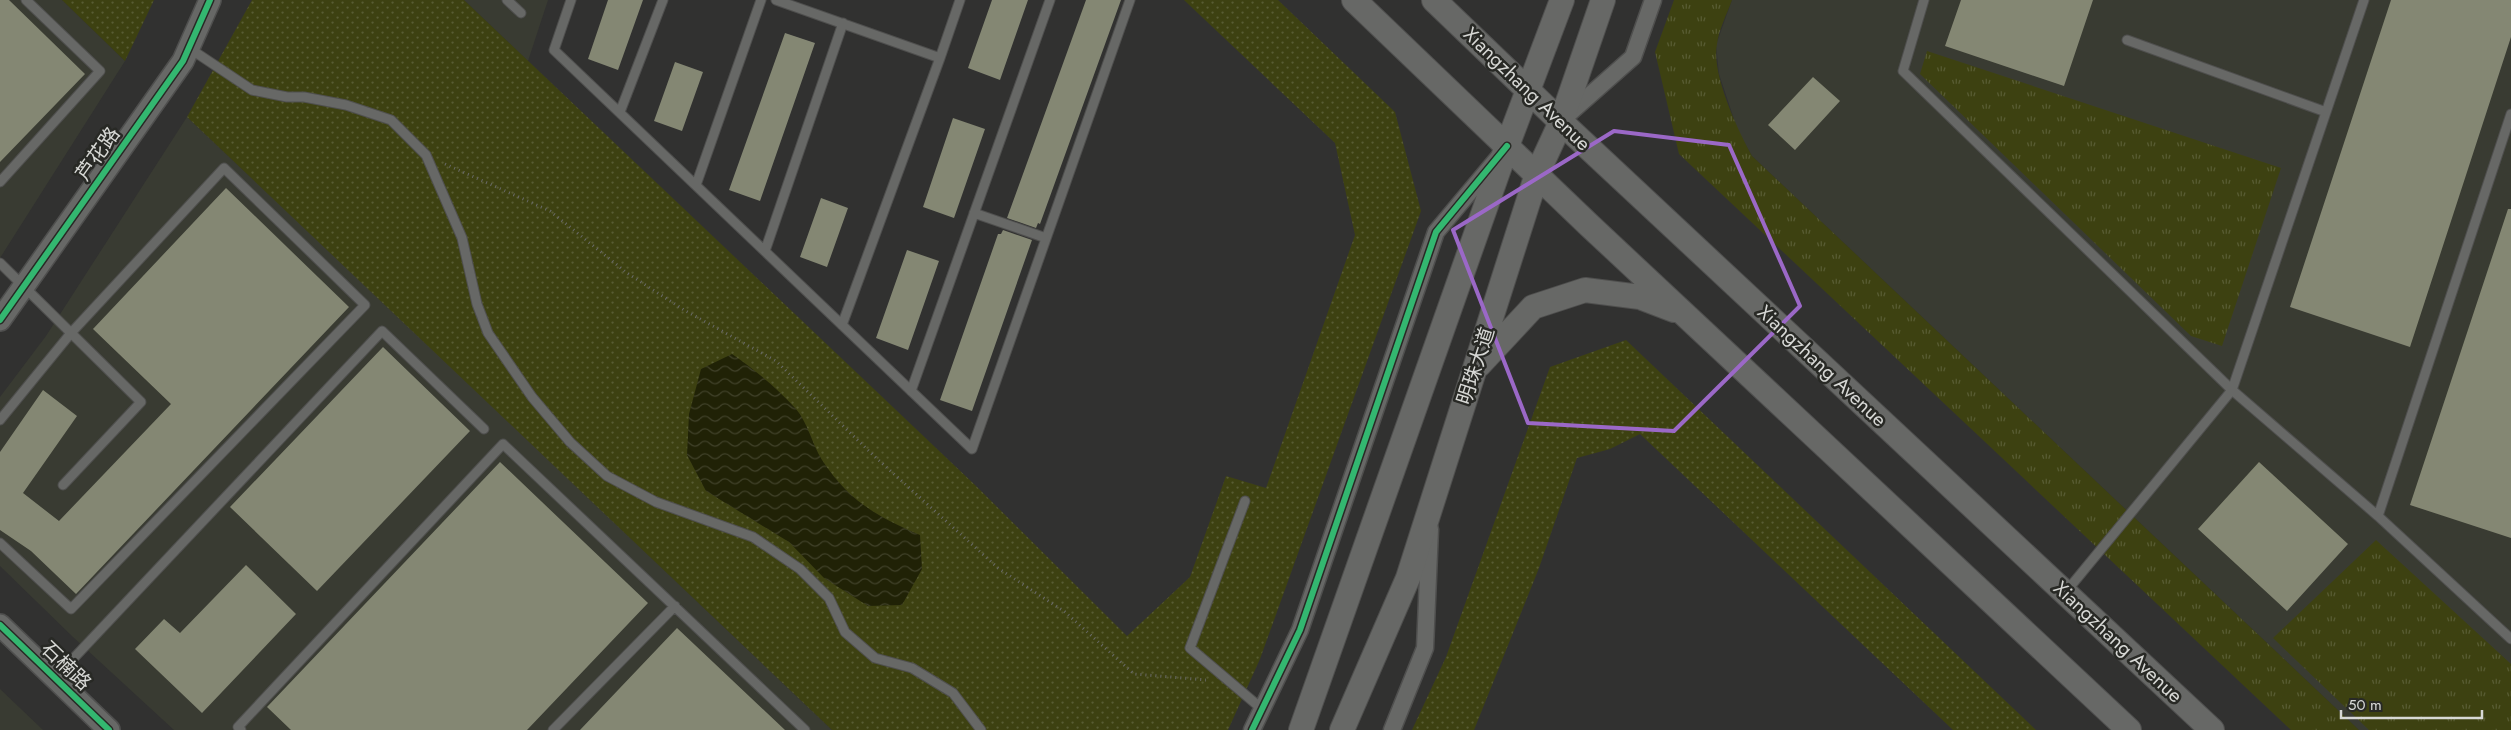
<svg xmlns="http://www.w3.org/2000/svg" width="2511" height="730" font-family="Jost,'Noto Sans SC',sans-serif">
<defs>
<pattern id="grass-tufts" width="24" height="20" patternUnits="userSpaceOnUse" patternTransform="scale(1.25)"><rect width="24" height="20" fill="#3d4111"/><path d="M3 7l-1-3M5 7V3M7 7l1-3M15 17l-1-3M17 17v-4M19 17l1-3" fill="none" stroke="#585c33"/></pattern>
<pattern id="park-dots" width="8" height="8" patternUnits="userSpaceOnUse" patternTransform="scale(1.25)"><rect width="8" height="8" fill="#3d4111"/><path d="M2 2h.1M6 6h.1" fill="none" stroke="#585c33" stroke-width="1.8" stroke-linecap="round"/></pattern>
<pattern id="water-waves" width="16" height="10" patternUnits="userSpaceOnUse" patternTransform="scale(1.25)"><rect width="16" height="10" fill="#202206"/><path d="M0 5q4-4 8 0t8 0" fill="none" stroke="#404129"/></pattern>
</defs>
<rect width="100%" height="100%" fill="#313130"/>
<path fill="#393b32" d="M0 0H62L125 61 0 258Z
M464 0H548L528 61Z
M1732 0H2511V730H2359L1752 156 1738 131 1719 74 1716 45Z
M187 117 386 305 832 730H174L73 637 0 566V397L46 336Z
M0 689 43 730H0Z"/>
<path fill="url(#grass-tufts)" d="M1674 0H1732C1727 14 1719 29 1717 44 1711 74 1738 130 1752 156L2359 730H2291L1679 154 1655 52Z
M1927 51 2281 168 2222 346 2191 336 1920 74Z
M2376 540 2511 664V730H2369L2273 638Z"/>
<path fill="url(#park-dots)" d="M62 0H154L125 61Z
M252 0H464L975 485 1127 636 1190 577 1226 476 1266 488 1355 235 1335 143 1184 0H1278L1395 112 1421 211 1260 659 1228 730H832L187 117Z
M1626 340 2036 730H1953L1640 434 1610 449 1577 458 1539 568 1474 730H1412L1446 657 1550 367Z"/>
<path fill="url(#water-waves)" d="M732 354C755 370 777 388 796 409 808 423 812 444 822 460 849 501 876 516 920 535L922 569 902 605 868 606 824 578 789 542 706 491 687 455 689 414 701 369Z"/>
<path fill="#848773" d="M0 0H9L85 74 0 162Z
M608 0H643L618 70 588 59Z
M992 0H1028L1000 80 968 68Z
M1086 0H1121L1040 224 1038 223 1036 228 1007 218Z
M1961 0H2093L2064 86 1945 46Z
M2391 0H2511V37L2410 347 2290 307Z
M785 33 815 43 760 201 729 190Z
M675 62 703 72 682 131 654 121Z
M1813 77 1840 101 1795 150 1768 125Z
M953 118 985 129 954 218 923 207Z
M226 188 349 307 76 594 31 551 0 530V452L43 390 77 416 23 493 59 521 171 404 93 329Z
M821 198 848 208 827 267 800 257Z
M2508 209H2511V538L2410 505Z
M1003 230 1032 240 972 411 940 400 998 234H1001Z
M907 250 939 261 908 350 876 338Z
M383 347 470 431 317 591 230 507Z
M500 462 648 603 527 730H291L267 707Z
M2259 462 2348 544 2287 611 2198 529Z
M246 565 296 614 202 713 135 649 164 619 180 633Z
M677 628 785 730H580Z"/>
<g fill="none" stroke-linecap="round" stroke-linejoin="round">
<g stroke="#4f4f4e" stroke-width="11">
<path id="service" d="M507 0 521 13
M571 0 554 50 972 449 1130 0
M776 0 940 58 960 0
M1924 0 1903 71 2232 390 2378 516 2511 114
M2127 40 2326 112
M189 48 252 90 287 97H304L346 105 391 120 426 155 462 238 477 304 488 333 532 397 570 442 607 476 656 502 753 537 800 569 829 598 845 632 875 658 912 668 953 693 981 730
M620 112 663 0
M0 182 100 71 26 0
M696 185 761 0
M974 213 1046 238
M765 251 843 23
M0 263 141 402 63 485
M842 325 940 58
M911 391 1050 0
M0 420 71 333 224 168 365 305 71 609 0 543
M1245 501 1190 648 1262 709
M2378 516 2511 639
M2065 593 2232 390 2364 0
M55 678 382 331 484 429
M241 730 238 727 503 444 805 730
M553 730 675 606"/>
</g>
<g stroke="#4f4f4e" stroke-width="19">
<path id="minor" d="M1564 118 1633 57 1653 0
M1252 730 1300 630 1436 232 1498 158
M1392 730 1425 648 1430 529"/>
</g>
<g stroke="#4f4f4e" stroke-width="24">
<path id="tertiary" d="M0 320 183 61 210 0
M0 625 109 730"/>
</g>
<g stroke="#4f4f4e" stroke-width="26">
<path id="secondary" d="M1354 0 1590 226 2129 730
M1434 0 1561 122 2212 730
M1479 365 1533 307 1585 290 1640 297 1674 310
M1301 730 1507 146 1562 0
M1342 730 1408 578 1537 174 1561 122 1603 0"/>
</g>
<path stroke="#6a6b69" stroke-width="3" stroke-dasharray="1 4" stroke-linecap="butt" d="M445 164 550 211 627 273 684 310 776 361 874 456 998 568 1065 612 1134 674 1206 680"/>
<use href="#service" stroke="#676866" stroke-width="9"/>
<use href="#minor" stroke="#676866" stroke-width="16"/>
<use href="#tertiary" stroke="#676866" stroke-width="21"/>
<use href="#secondary" stroke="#676866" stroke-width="24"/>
<g stroke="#282925" stroke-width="9">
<path id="cycleway" d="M0 320 183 61 210 0
M0 625 109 730
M1252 730 1300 630 1436 232 1507 146"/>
</g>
<use href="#cycleway" stroke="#33b770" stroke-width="6"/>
</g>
<path fill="none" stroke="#9b68c7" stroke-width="4" stroke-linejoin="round" d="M1614 131 1729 145 1800 306 1674 431 1528 423 1453 230Z"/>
<g text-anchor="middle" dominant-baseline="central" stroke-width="5" stroke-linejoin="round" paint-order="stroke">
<g font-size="20" fill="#d7d8d5" stroke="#282925">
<text transform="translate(1527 89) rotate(44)">Xiangzhang Avenue</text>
<text transform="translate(98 154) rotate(-55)">芦花路</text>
<text transform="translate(1476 366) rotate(-72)">明珠大道</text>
<text transform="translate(1822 366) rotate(43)">Xiangzhang Avenue</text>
<text transform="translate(2118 642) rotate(43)">Xiangzhang Avenue</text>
<text transform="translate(66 666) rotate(44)">石楠路</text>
</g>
</g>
<path d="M2341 710v8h141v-8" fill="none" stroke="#d7d8d5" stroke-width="2.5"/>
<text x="2348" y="710" font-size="15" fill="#d7d8d5" stroke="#282925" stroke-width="4" paint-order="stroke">50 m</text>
</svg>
